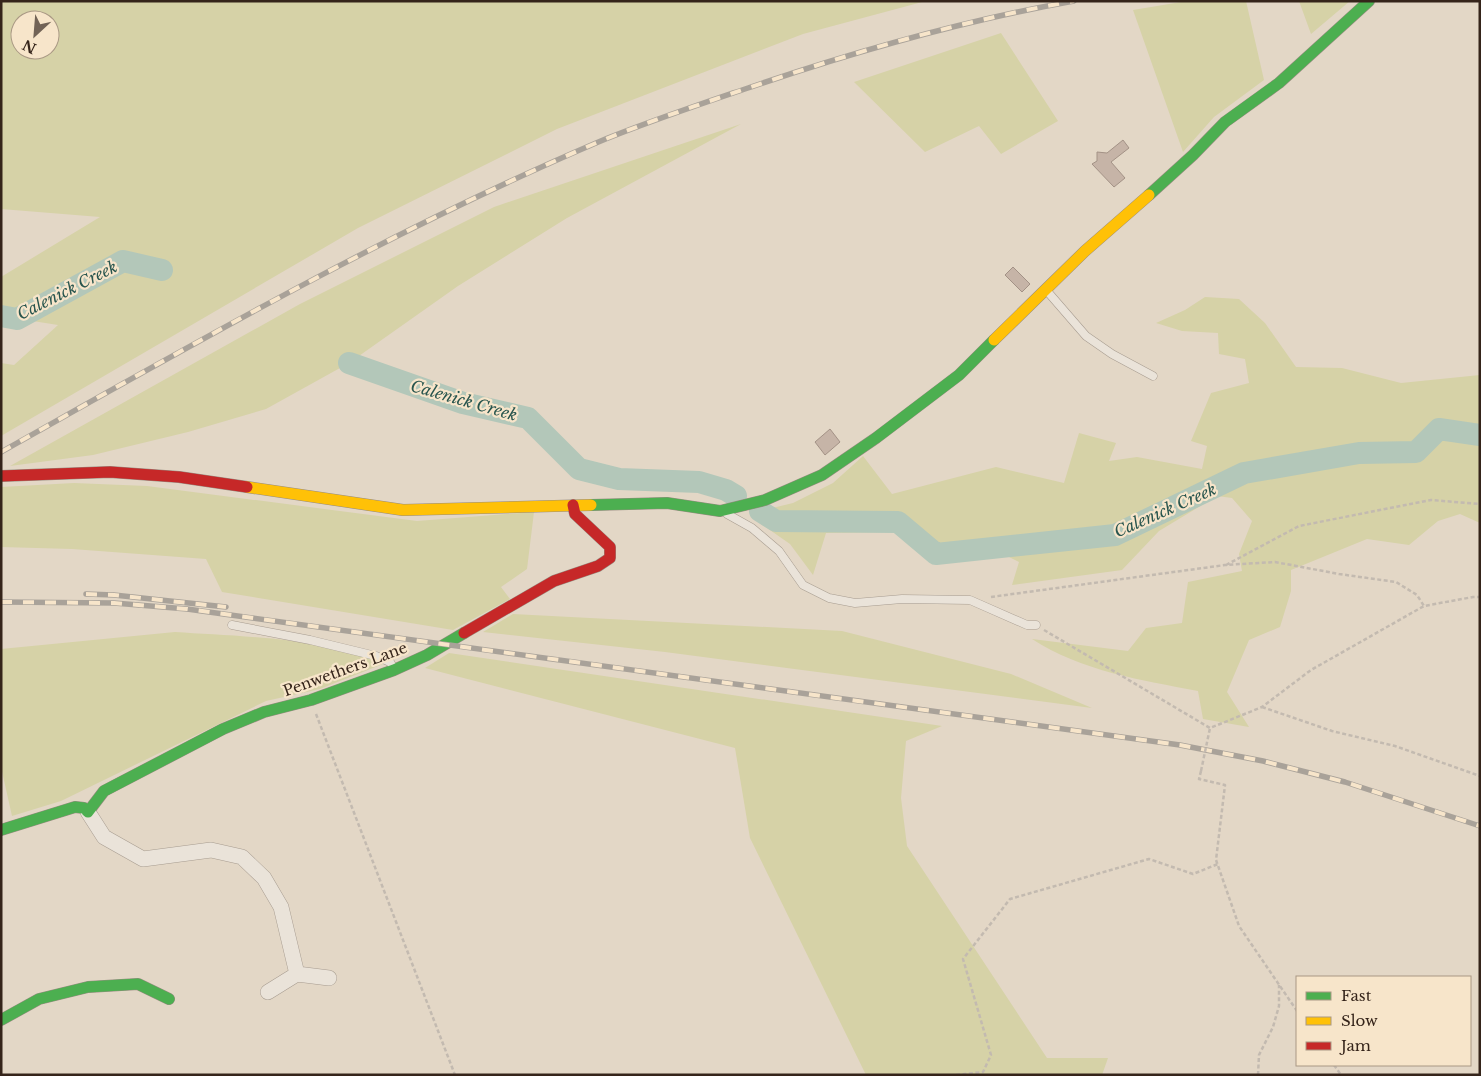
<svg xmlns="http://www.w3.org/2000/svg" width="1481" height="1076" font-family="'Libre Baskerville',serif">
<rect width="100%" height="100%" fill="#e3d7c6"/>
<path fill="#d6d2a7" fill-rule="evenodd" d="M1 1H926L803 34 557 129 358 228 1 436V363L14 365 58 325 1 316V277L100 217 1 209ZM20 20H50V50H20Z
M1187 1H1246L1264 80 1214 117 1183 152 1133 10Z
M1299 1H1350L1311 34Z
M1001 33 1058 121 1001 154 979 126 925 152 854 82Z
M741 124 567 218 458 286 349 363 266 409 188 432 93 455 10 466 300 304 494 207Z
M1205 297 1239 299 1265 323 1296 367 1342 368 1401 383 1480 375V523L1460 514 1438 521 1409 545 1367 539 1291 570V591L1280 627 1249 640 1227 692 1249 727 1203 719 1198 691C1141 680 1081 671 1032 639L1128 651 1146 628 1182 623 1188 582 1242 571 1239 554 1252 521 1232 498 1217 496 1159 531 1122 570 1012 585 1019 562 1007 556 944 563 919 545 893 532 826 533 813 575 790 544 754 519 760 511 793 503 833 483 863 456 892 494 996 467 1064 483 1079 433 1116 443 1109 461 1137 457 1202 469 1207 446 1191 441 1211 393 1249 383 1245 359 1219 354 1218 333 1182 331 1156 323 1185 310Z
M74 483 147 486 417 521 534 512 527 569 501 587 510 599 453 630 222 592 206 559 72 549 1 547V487Z
M513 614 842 631 1011 674 1092 708 665 652 483 632Z
M175 632C235 636 330 638 383 664L320 689 266 701 61 801 12 816 1 767V649Z
M449 653 942 726 906 741 901 798 907 846 1047 1058H1108L1102 1075H866L750 838 735 748 425 668Z"/>
<g fill="none" stroke-linecap="round" stroke-linejoin="round">
<path stroke="#b3c7b9" stroke-width="22" d="M1 316 17 319 123 261 162 270
M349 363 463 403 528 418 579 469 619 479 699 482 726 490 736 496
M760 511 776 521 898 522 936 554 1115 535 1244 473 1359 453 1416 452 1439 429 1480 435"/>
</g>
<path fill="#c6b4a7" stroke="#a39286" d="M1123 140 1129 148 1111 162 1125 178 1114 187 1092 164 1097 161V152L1107 153Z
M1013 267 1030 284 1022 292 1005 275Z
M830 429 840 442 825 455 815 442Z"/>
<g fill="none" stroke-linecap="round" stroke-linejoin="round">
<g stroke="#a79c90" stroke-width="9">
<path id="lane" d="M1047 291 1086 336 1112 354 1153 376
M727 514 752 528 779 551 803 585 829 598 855 603 902 599 970 600 1027 625H1036
M232 625 310 640 376 656 390 662 394 669"/>
</g>
<g stroke="#a79c90" stroke-width="16">
<path id="street" d="M88 812 104 837 143 859 211 850 242 857 264 878 281 907 297 974
M268 992 297 974 329 978"/>
</g>
<g stroke="#978c81" stroke-width="12">
<path id="fast" d="M1149 195 1193 155 1225 122 1279 83 1369 1
M591 505 667 503 720 511 765 500 822 475 876 438 959 375 994 340
M1 830 75 807 84 808 88 812 104 791 223 729 264 712 311 700 394 670 427 655 464 633
M1 1020 39 999 88 987 138 984 169 999"/>
</g>
<g stroke="#978c81" stroke-width="12">
<path id="slow" d="M994 340 1085 251 1149 195
M247 487 403 510 591 505"/>
</g>
<g stroke="#978c81" stroke-width="12">
<path id="jam" d="M1 476 110 472 179 477 247 487
M464 633 554 581 598 566 610 558V547L575 514 573 505"/>
</g>
<path stroke="#c3bab0" stroke-width="2.5" stroke-dasharray="4 2.5" stroke-linecap="butt" d="M1226 565 1299 526 1431 500 1480 504
M991 597 1225 565 1275 562 1339 574 1396 582 1417 595 1424 606
M1044 630 1210 728 1262 707 1311 670 1424 606 1473 597H1480
M1262 707 1332 731 1395 746 1480 776
M316 714 455 1075
M1201 771 1199 779 1225 785 1216 860 1239 926 1297 1011
M1334 1065 1341 1075
M956 1075 983 1072 991 1055 963 959 1010 899 1149 859 1193 874 1218 864
M1258 1075 1259 1055 1273 1027 1279 1006V985"/>
<use href="#lane" stroke="#eae3d9" stroke-width="8"/>
<use href="#street" stroke="#eae3d9" stroke-width="15"/>
<use href="#fast" stroke="#4caf50" stroke-width="11"/>
<use href="#slow" stroke="#ffc107" stroke-width="11"/>
<use href="#jam" stroke="#c62828" stroke-width="11"/>
<g stroke="#a9a299" stroke-width="5.5">
<path id="rail" d="M1 452C195 343 390 231 596 143 644 123 695 106 745 89 853 52 961 21 1074 1
M86 594 114 595 226 607
M1 602 114 603 187 609 1180 745 1263 761 1345 782 1480 826"/>
</g>
<use href="#rail" stroke="#f7e5ca" stroke-width="4" stroke-dasharray="11" stroke-linecap="butt"/>
<path stroke="#c3bab0" stroke-width="2.5" stroke-dasharray="4 2.5" stroke-linecap="butt" d="M1201 771 1210 728"/>
</g>
<g text-anchor="middle" dominant-baseline="central" stroke-width="4.5" stroke-linejoin="round" paint-order="stroke">
<g font-size="15" fill="#35241a" stroke="#f7e5ca">
<text transform="translate(345 669) rotate(-20)">Penwethers Lane</text>
</g>
<g font-size="16" font-style="italic" fill="#28554e" stroke="#f7e5ca">
<text transform="translate(67 290) rotate(-27)">Calenick Creek</text>
<text transform="translate(464 400) rotate(16)">Calenick Creek</text>
<text transform="translate(1165 510) rotate(-24)">Calenick Creek</text>
</g>
</g>
<rect width="1481" height="1076" fill="none" stroke="#35241a" stroke-width="5"/>
<rect x="1296" y="976" width="175" height="90" fill="#f7e5ca" stroke="#a99884"/>
<rect x="1306" y="992" width="25" height="8" fill="#4caf50" stroke="#a99884"/>
<text x="1341" y="1001" font-size="15" fill="#35241a">Fast</text>
<rect x="1306" y="1017" width="25" height="8" fill="#ffc107" stroke="#a99884"/>
<text x="1341" y="1026" font-size="15" fill="#35241a">Slow</text>
<rect x="1306" y="1042" width="25" height="8" fill="#c62828" stroke="#a99884"/>
<text x="1341" y="1051" font-size="15" fill="#35241a">Jam</text>
<g transform="translate(35 35) rotate(206)"><circle r="24" fill="#f7e5ca" stroke="#a99884"/>
<path d="M0-4L9 19L0 12L-9 19Z" fill="#726356"/>
<text y="-8" font-size="14" font-weight="bold" text-anchor="middle" fill="#35241a">N</text>
</g>
</svg>
